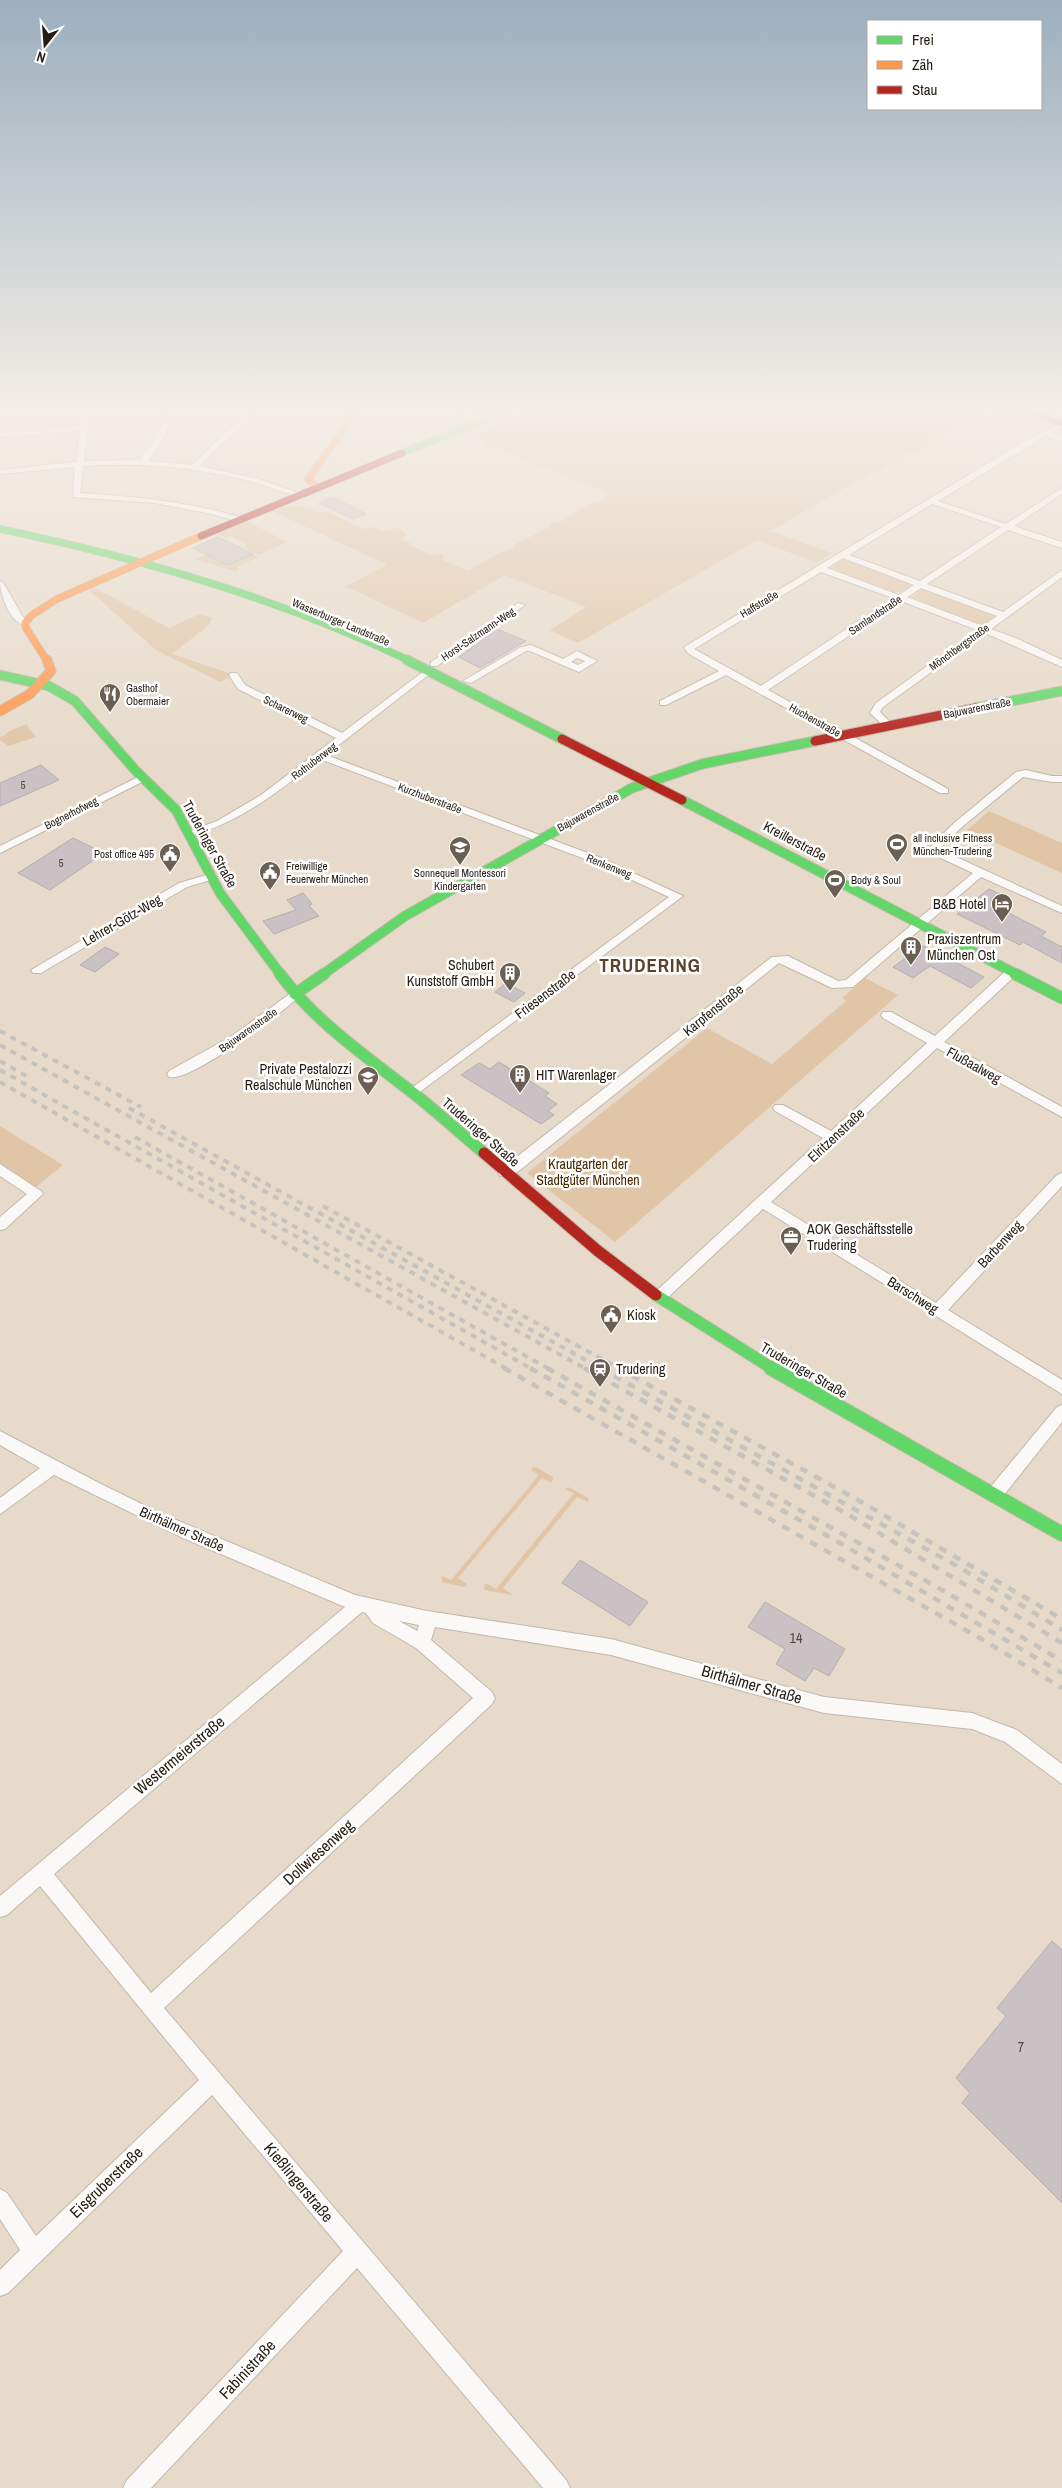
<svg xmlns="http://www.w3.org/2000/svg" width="1062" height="2488" font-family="'Archivo Narrow',sans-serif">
<rect width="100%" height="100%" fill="#e7daca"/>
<path fill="#e0c6a7" d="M532 411H982L927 442 930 443 912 453 909 452 770 531 832 553 817 563 757 540 578 643 550 630 586 607 505 575 423 623 349 588 344 587 387 565 272 511C290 503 302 505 320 513L326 511 364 529 371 527 383 531 398 528 407 534 402 540 409 542 410 545 432 555 441 554 444 556 443 560 468 571 499 553 513 548 514 545 549 527 550 524 561 521 579 510V508L590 506 589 504 592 502 595 503 606 498 603 496 607 495V492C577 481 549 471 520 458L519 454C510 456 498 448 488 445L485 447 483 445 485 443C480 438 469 436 461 435L475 434Z
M990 411H1020L1053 423 1040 429Z
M247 521 287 542 259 555 243 547 247 544 230 536 226 538 217 534Z
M253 554 259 557 237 567 240 569 235 571 195 559 206 555 227 565Z
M842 560H851L911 583V586L900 592H895L831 568Z
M95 588 169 628 200 614 212 618 209 625 172 654 229 673 231 676 220 682 156 650 89 590Z
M925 589 998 615 983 625 911 597 920 590Z
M26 724 36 737 8 746 0 740V737L7 734 6 733Z
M989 811 1062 843V873L967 830Z
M865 978 898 995 615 1242 527 1173 707 1028 772 1064 846 1001 842 998Z
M0 1126 63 1165 36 1187 31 1186 0 1165Z
M533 1467 538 1468 553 1477 552 1483 542 1478 458 1578 467 1584 464 1587 442 1582V1576L451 1580 539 1475 531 1470Z
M568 1487 589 1498 588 1502 577 1497 503 1588 513 1595 484 1590 485 1583 496 1589 574 1493 565 1489Z"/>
<path fill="#cac1c4" stroke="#b6aead" d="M333 497 366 514 353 519 319 503Z
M218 537 229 542 253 554 227 565 193 548Z
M497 629 526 641 480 668 459 657Z
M41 765 59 780 0 806V783Z
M73 838 104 853 50 890 18 873Z
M989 889 1008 898 997 907 1046 932 1041 936 1062 947V963L1023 942 1020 945 957 914Z
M303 893 312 904 309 906 319 916 274 934 263 921 296 910 287 900Z
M923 946 927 947 984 977 971 988 930 966 913 978 893 967Z
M105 947 119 954 95 972 80 965Z
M506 983 525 993 514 1002 495 992Z
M499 1062 549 1093 545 1096 557 1104 548 1111 554 1115 541 1124 461 1075 479 1063 490 1069Z
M580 1560 648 1602 630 1626 562 1583Z
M765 1602 845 1649 829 1676 814 1668 805 1681 776 1664 785 1649 748 1627Z
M1052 1941 1062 1950V2203L962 2103 970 2093 956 2078 1006 2016 997 2008Z"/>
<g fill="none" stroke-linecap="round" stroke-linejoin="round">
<g stroke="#c2b8ab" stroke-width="2">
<path id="street" d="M82 411H90L84 461 140 460 157 436 169 411H175L165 436 148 461 192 465 240 418 245 411H251L246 421 199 466 259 479 304 495 300 497C284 493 269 486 253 482 197 467 141 462 83 466L80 493C135 497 189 501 242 518L243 520 239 522 212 514 155 503 73 497 75 467 0 474V470L76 462 80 431 0 437V433L80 426Z
M457 411H466L484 421 477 423Z
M1062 423V428L1052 433 1062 437V442L1046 436 938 501 1006 524 1062 488V494L1014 526 1062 542V548L1008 530 927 584 1003 612 1062 570V577L991 629 1018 639 1062 660V667L985 633 883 707 880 712 894 726 886 728 870 713 876 703 977 630 901 601 768 690 948 789V793H940L726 675 666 705H660V701L719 671 689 654 684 648 686 646 1023 442ZM932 504 1001 527 920 581 849 555ZM843 558 914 585 899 595 827 568ZM821 572 893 598 761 686 694 649ZM921 588 997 616 983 626 907 597Z
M0 581 4 584 23 617 30 623 28 625C11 627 0 595 0 581Z
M518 603 525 605 437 666H431V662Z
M531 645 563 659 577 651 597 661 579 672 530 651H526L471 683 463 681 521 647ZM577 658 585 661 578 665 571 662Z
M428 668 433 671 431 673 326 755 601 858 683 896 413 1097 409 1096 407 1093 409 1090 669 897 593 862 320 759C279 791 240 823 189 836L184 833 217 821 261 795 336 738 238 689 229 675 231 673H237L245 685 342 733Z
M1026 770 1052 776H1062V782H1052L1023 777 962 827 939 849 1062 906V913L981 877 853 987 832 988 779 963 520 1170 510 1176H500L498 1173 500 1170 772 957 788 956 838 981 846 980 973 873 932 854 928 849 954 823 1016 772Z
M142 775 146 776V780L0 853V846Z
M210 874 215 877 214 879 187 887 41 973H33L31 970 179 883Z
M1012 968 1018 972 1016 975 944 1042 1062 1107V1117L937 1048 771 1202 936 1303 1057 1175 1062 1173V1186L948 1310 1062 1380V1394L763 1209 664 1301H654L652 1297 654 1293 823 1138 775 1111 773 1108 775 1105H783L831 1131 927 1043 883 1018 881 1015 883 1012H891L935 1036 1008 969Z
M295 990 299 991 301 994 299 997C281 1013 190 1083 169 1077L167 1074 169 1071 232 1036Z
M0 1164 41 1191 43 1194 5 1229 0 1230V1217L27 1194 0 1176Z
M1062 1405V1422L1000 1500 994 1502 988 1500 986 1495 988 1490 1057 1407Z
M0 1431 99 1483 162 1514 355 1595 427 1611 611 1639 824 1697 972 1713 1017 1730 1062 1764V1784L1005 1742 972 1729 824 1713 611 1655 435 1627 431 1640 492 1692 495 1698 492 1704 164 2008 566 2480 570 2488H543L357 2268 151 2488H123L127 2480 343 2251 212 2095 8 2293 0 2296V2270L20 2250 0 2219V2189L7 2193 36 2236 199 2080 40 1886 7 1915 0 1917V1896L345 1607 183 1538 54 1475 0 1514V1498L40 1468 0 1445ZM362 1612 366 1613 373 1623 416 1648 473 1698 151 1993 54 1874ZM399 1621 419 1625 417 1631Z"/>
</g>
<g stroke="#c2b8ab" stroke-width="8">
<path id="fast-far3" d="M402 453 506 411
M0 529C142 559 279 598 410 661"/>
</g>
<g stroke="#c2b8ab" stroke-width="11">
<path id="fast-far2" d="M407 660 562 739
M0 675 49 686 75 701 136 771 176 810 220 893 281 975
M976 708 1062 691
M682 800 1018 975
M322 975 405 916 632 788 702 764 815 741"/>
</g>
<g stroke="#c2b8ab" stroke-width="13">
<path id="fast-far1" d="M280 974C314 1020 363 1054 408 1089 434 1109 459 1132 484 1153
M1015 974 1062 998
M295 994 324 974
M656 1295 773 1369"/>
</g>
<g stroke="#c2b8ab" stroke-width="16">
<path id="fast" d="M771 1368 1062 1534"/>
</g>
<g stroke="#c2b8ab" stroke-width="8">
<path id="slow-far1" d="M318 488 308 479 343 431 352 411
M47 661 26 628 25 623 32 615 57 599 201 536"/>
</g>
<g stroke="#c2b8ab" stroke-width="11">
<path id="slow" d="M0 711 30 694 51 671 47 660"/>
</g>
<g stroke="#c2b8ab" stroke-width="8">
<path id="jam-far2" d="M1030 411 1062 423
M201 536 402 453"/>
</g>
<g stroke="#c2b8ab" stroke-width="11">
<path id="jam-far1" d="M562 739 682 800
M815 741 976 708"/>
</g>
<g stroke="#c2b8ab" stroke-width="13">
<path id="jam" d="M484 1153 598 1251 656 1295"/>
</g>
<use href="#street" fill="#fbf9f7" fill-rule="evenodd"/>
<use href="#fast-far3" stroke="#63d668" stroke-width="7"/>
<use href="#fast-far2" stroke="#63d668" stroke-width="9"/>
<use href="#fast-far1" stroke="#63d668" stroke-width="11"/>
<use href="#fast" stroke="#63d668" stroke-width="14"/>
<use href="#slow-far1" stroke="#ff974d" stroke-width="7"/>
<use href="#slow" stroke="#ff974d" stroke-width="9"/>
<use href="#jam-far2" stroke="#b3261e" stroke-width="7"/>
<use href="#jam-far1" stroke="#b3261e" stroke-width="9"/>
<use href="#jam" stroke="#b3261e" stroke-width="11"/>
<path stroke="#c6c2be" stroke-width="4" stroke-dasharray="6 6" stroke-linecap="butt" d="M0 1031 141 1107
M0 1045 586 1369
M0 1061 28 1077
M0 1070 532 1369
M0 1082 507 1369
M129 1108 602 1369
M135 1137 549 1369
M323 1206 620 1369"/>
<path stroke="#c6c2be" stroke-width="4.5" stroke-dasharray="8 8" stroke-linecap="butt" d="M504 1368 985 1641 1062 1688
M530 1368 833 1539 1062 1673
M547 1368 944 1591 1062 1661
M584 1368 849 1515 1062 1643
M600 1368 957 1566 1062 1630
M618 1368 858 1500 1062 1619"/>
</g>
<linearGradient id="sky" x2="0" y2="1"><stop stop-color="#9cafbe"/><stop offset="0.54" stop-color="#f4eee7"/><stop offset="1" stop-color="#f4eee7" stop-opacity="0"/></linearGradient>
<rect width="1062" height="759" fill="url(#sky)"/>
<defs>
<g id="restaurant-pin" transform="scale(1.125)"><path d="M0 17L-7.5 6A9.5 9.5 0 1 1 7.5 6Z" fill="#6a5f52" stroke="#fff"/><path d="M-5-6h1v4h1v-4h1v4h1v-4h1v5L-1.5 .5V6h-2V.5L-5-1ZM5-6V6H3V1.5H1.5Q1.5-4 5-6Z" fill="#fff"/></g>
<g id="stadium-pin" transform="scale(1.125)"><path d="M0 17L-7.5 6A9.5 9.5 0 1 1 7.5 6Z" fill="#6a5f52" stroke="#fff"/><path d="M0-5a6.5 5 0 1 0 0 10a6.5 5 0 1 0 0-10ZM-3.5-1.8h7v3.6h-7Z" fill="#fff"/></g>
<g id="school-pin" transform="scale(1.125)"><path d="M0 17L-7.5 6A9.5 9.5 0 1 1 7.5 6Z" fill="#6a5f52" stroke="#fff"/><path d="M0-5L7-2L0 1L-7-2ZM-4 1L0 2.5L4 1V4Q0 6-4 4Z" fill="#fff"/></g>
<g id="civic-pin" transform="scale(1.125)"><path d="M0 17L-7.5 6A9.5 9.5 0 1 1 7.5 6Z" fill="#6a5f52" stroke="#fff"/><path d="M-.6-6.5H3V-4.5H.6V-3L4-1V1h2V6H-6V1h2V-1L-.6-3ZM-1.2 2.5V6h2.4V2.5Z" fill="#fff"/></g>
<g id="hotel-pin" transform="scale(1.125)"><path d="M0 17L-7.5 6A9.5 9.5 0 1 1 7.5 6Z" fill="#6a5f52" stroke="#fff"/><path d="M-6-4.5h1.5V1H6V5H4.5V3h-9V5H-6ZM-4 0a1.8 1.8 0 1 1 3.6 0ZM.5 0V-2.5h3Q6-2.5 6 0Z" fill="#fff"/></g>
<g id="building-pin" transform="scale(1.125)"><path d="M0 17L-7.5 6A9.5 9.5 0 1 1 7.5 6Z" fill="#6a5f52" stroke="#fff"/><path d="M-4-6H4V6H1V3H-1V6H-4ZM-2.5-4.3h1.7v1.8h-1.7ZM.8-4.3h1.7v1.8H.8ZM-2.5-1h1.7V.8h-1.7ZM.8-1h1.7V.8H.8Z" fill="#fff"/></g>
<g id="office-pin" transform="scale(1.125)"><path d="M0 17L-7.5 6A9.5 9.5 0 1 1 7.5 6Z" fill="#6a5f52" stroke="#fff"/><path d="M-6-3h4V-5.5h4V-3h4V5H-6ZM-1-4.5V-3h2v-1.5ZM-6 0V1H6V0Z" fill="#fff"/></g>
<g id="station-pin" transform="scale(1.125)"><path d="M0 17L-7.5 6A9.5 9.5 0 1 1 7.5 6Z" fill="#6a5f52" stroke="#fff"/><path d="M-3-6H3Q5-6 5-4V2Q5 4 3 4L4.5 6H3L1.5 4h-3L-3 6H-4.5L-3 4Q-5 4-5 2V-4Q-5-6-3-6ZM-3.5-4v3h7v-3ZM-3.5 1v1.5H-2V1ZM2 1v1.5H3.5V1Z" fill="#fff"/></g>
</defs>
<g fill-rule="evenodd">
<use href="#restaurant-pin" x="110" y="694"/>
<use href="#stadium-pin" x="897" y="844"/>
<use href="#school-pin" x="460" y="847"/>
<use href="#civic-pin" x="170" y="854"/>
<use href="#civic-pin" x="270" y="872"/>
<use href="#stadium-pin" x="835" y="880"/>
<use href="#hotel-pin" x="1002" y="904"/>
<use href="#building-pin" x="911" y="947"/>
<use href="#building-pin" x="510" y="973"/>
<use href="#building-pin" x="520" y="1075"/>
<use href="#school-pin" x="368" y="1077"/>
<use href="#office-pin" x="791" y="1237"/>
<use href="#civic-pin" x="611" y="1315"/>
<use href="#station-pin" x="600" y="1369"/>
</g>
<g text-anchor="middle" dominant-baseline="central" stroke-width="5" stroke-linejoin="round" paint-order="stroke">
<g font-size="11" fill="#261d12" stroke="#fff">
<text transform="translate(759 604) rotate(-31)">Haffstraße</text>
<text transform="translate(875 615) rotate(-34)">Samlandstraße</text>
<text transform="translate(341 622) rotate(23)">Wasserburger Landstraße</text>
<text transform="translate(478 634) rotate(-34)">Horst-Salzmann-Weg</text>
<text transform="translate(959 647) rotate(-36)">Mönchbergstraße</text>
<text transform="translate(977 708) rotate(-11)">Bajuwarenstraße</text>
<text transform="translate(286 709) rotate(26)">Scharerweg</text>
<text transform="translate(815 720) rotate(29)">Huchenstraße</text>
<text transform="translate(314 761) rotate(-37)">Rothuberweg</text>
<text transform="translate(430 798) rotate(21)">Kurzhuberstraße</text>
<text transform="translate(588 812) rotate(-29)">Bajuwarenstraße</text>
<text transform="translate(71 813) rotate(-27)">Bognerhofweg</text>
<text transform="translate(609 866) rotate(22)">Renkenweg</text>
<text transform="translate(248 1030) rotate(-35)">Bajuwarenstraße</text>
</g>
<g font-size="11" fill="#261d12" stroke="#fff" text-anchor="start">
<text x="126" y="688">Gasthof<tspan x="126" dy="13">Obermaier</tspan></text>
<text x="913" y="838">all inclusive Fitness<tspan x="913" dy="13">München-Trudering</tspan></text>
<text x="154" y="854" text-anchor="end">Post office 495</text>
<text x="286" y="866">Freiwillige<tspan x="286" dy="13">Feuerwehr München</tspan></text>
<text x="460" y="873" text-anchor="middle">Sonnequell Montessori<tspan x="460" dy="13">Kindergarten</tspan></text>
<text x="851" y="880">Body &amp; Soul</text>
</g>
<g font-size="11" fill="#4f463e">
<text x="23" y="785">5</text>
<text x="61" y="863">5</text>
</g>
<g font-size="14" fill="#261d12" stroke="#fff">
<text transform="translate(795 841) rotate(28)">Kreillerstraße</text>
<text transform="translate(210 844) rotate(61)">Truderinger Straße</text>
<text transform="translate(122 920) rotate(-30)">Lehrer-Götz-Weg</text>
<text transform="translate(545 994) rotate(-37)">Friesenstraße</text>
<text transform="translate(713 1010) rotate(-39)">Karpfenstraße</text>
<text transform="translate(974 1065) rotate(29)">Flußaalweg</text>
<text transform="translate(481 1132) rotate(41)">Truderinger Straße</text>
<text transform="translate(836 1135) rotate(-43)">Elritzenstraße</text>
<text transform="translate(1000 1244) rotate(-47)">Barbenweg</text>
<text transform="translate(913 1295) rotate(32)">Barschweg</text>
<text transform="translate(804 1370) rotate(30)">Truderinger Straße</text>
<text transform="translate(182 1529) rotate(24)">Birthälmer Straße</text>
</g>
<g font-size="14" fill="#261d12" stroke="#fff" text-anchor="start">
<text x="986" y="904" text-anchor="end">B&amp;B Hotel</text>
<text x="927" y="939">Praxiszentrum<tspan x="927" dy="16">München Ost</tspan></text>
<text x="494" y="965" text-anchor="end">Schubert<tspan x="494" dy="16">Kunststoff GmbH</tspan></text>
<text x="352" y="1069" text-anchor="end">Private Pestalozzi<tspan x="352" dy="16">Realschule München</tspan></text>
<text x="536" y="1075">HIT Warenlager</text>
<text x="807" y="1229">AOK Geschäftsstelle<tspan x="807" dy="16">Trudering</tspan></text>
<text x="627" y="1315">Kiosk</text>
<text x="616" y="1369">Trudering</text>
</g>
<g font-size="14" fill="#462900" stroke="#fff">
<text x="588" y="1164">Krautgarten der<tspan x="588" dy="16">Stadtgüter München</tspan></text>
</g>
<g font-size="14" fill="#4f463e">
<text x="796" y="1638">14</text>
<text x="1021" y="2047">7</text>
</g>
<g font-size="16" fill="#261d12" stroke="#fff">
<text transform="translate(752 1684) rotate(16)">Birthälmer Straße</text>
<text transform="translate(179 1755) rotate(-40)">Westermeierstraße</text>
<text transform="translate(318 1852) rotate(-42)">Dollwiesenweg</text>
<text transform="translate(106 2182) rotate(-44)">Eisgruberstraße</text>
<text transform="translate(299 2182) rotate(50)">Kießlingerstraße</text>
<text transform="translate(247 2369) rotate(-47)">Fabinistraße</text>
</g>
<g font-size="19" font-weight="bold" letter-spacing="1" fill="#59442b" stroke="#fff">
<text x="650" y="965">TRUDERING</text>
</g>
</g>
<rect x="867" y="20" width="175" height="90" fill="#ffffff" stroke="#a8a5a0"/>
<rect x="877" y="36" width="25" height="8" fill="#63d668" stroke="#a8a5a0"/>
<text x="912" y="45" font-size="15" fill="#261d12">Frei</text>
<rect x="877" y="61" width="25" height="8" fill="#ff974d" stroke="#a8a5a0"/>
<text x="912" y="70" font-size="15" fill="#261d12">Zäh</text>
<rect x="877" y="86" width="25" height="8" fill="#b3261e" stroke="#a8a5a0"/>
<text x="912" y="95" font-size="15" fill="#261d12">Stau</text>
<g transform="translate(45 45) rotate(197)" stroke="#ffffff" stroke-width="4" paint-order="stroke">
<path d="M0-4L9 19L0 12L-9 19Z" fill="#261d12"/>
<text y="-8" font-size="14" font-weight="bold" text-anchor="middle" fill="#261d12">N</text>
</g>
</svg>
